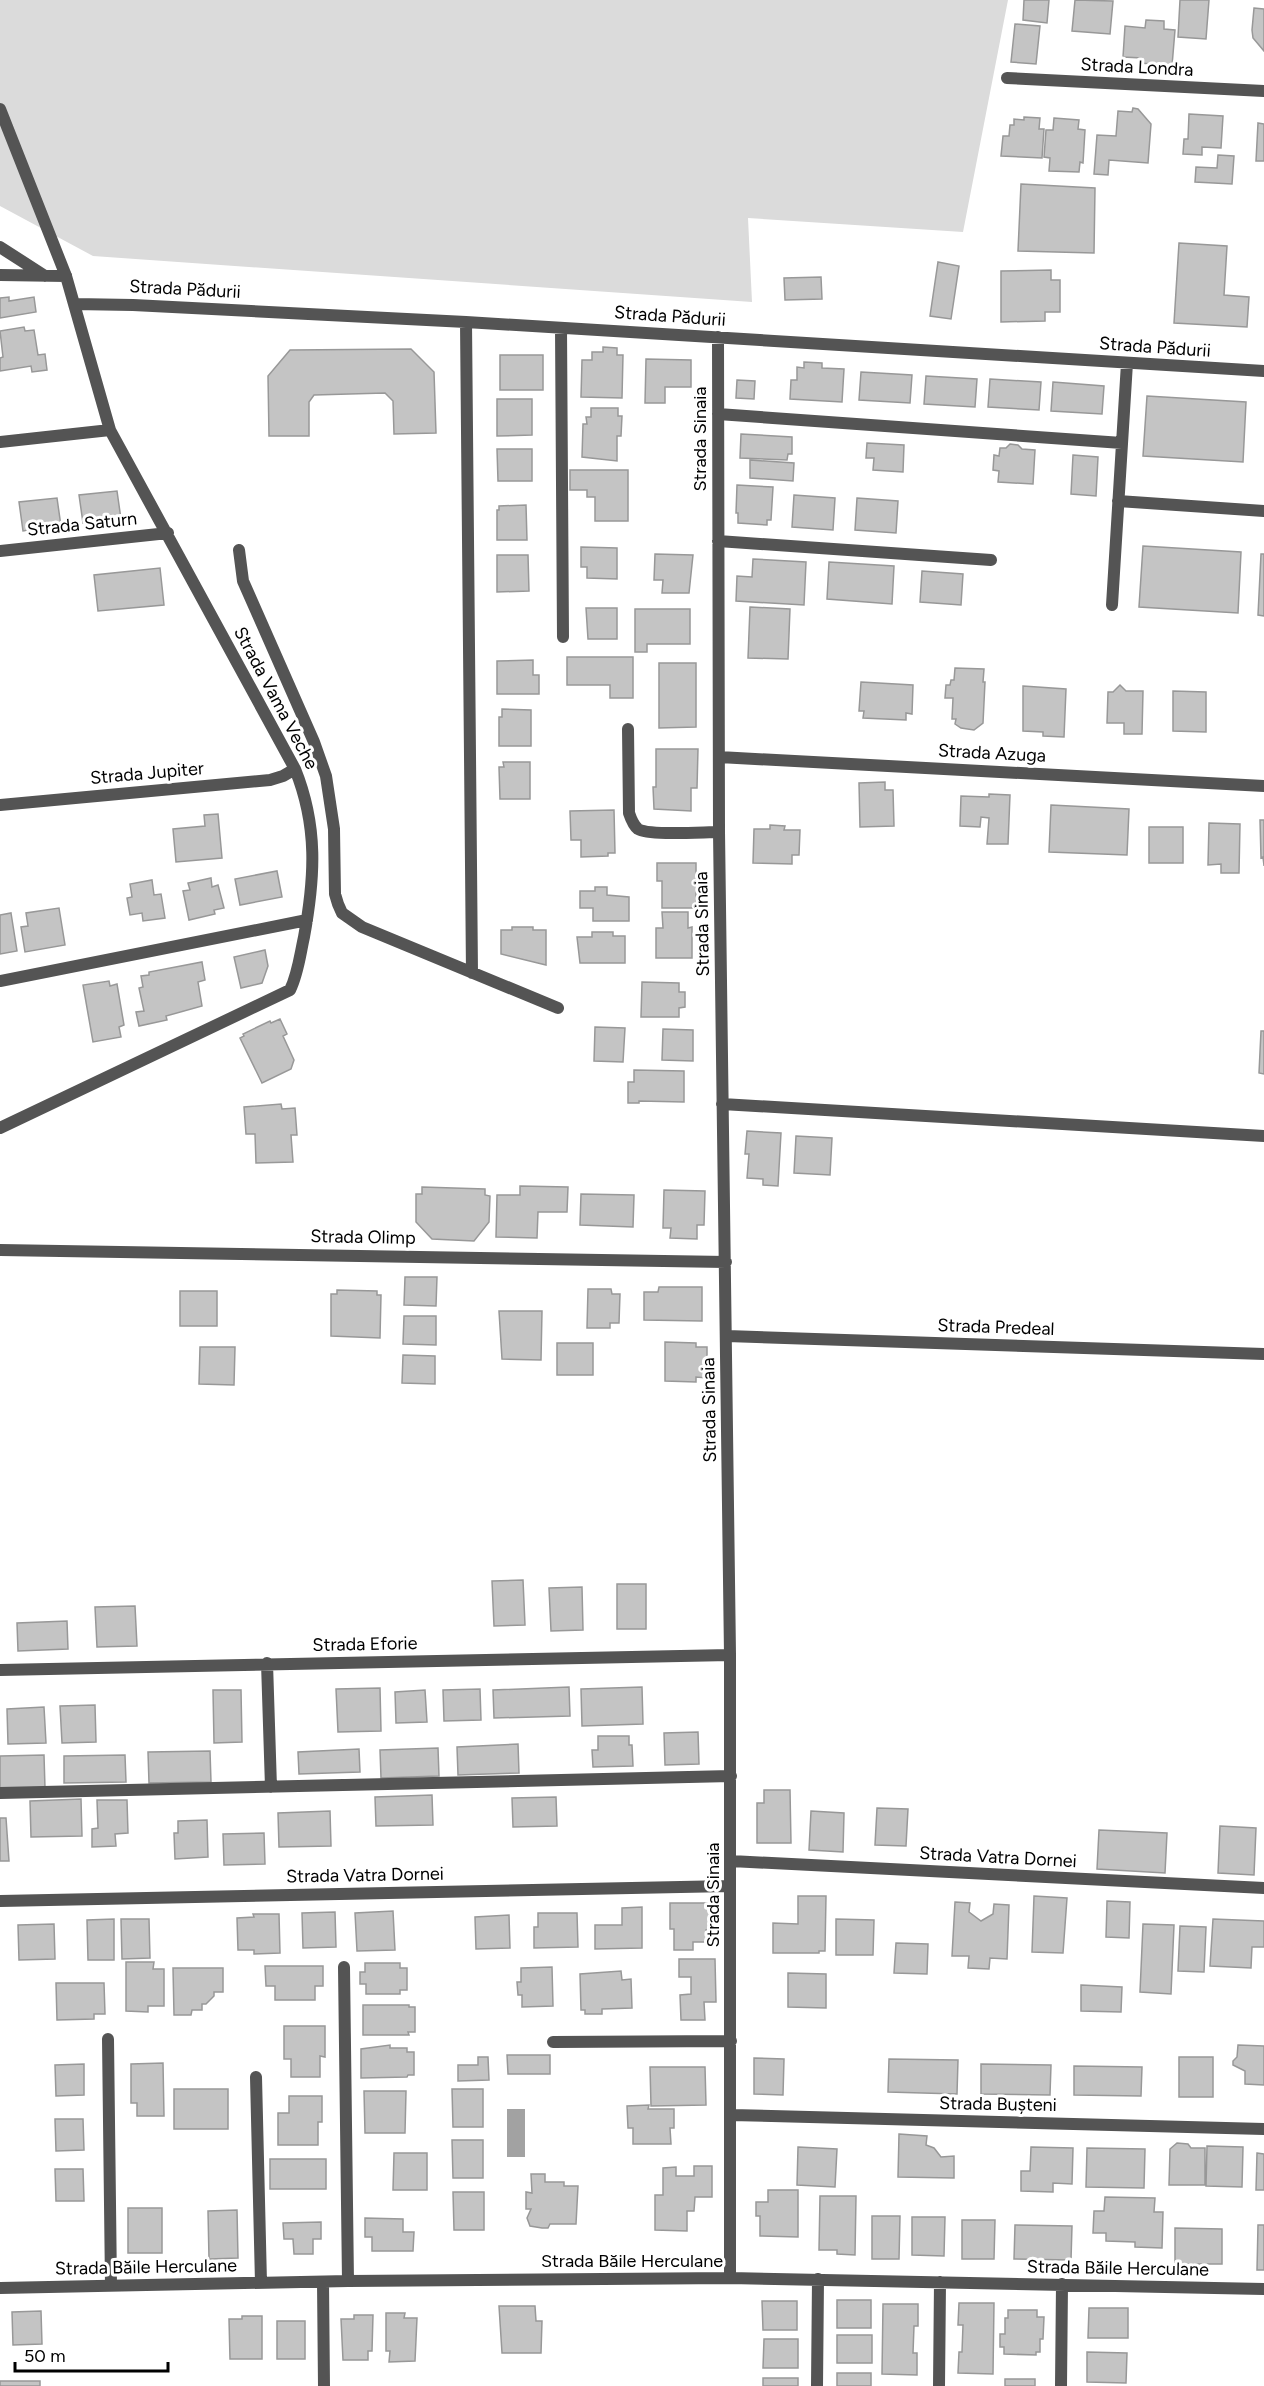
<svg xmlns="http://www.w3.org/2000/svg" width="1264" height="2386" font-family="Figtree,sans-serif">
<rect width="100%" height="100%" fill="#fff"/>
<path fill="#dbdbdb" d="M0 0H1008L963 232 748 218 752 302 93 256 0 206Z"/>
<path fill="#a2a2a2" d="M507 2109H525V2157H507Z"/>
<path fill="#c4c4c4" stroke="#989898" stroke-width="1.5" d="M1024 0H1049L1047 23 1023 20Z
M1075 0 1113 1 1110 34 1072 31Z
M1180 0H1209L1206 39 1178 37Z
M1254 8 1264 9V51L1253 38 1252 30Z
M1146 20 1164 21V29L1175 30 1172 66 1141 63 1142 58 1123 57 1125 26 1145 28Z
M1015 24 1040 26 1036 64 1011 62Z
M1133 108 1138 109 1151 124 1148 163 1109 160 1108 175 1094 174 1097 135 1116 136 1118 111 1132 112Z
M1189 114 1223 116 1221 148 1202 147V155L1183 154 1184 139H1188Z
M1024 117 1040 118 1039 129H1044L1042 158 1001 156 1003 136H1009L1010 125H1014V119L1024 120Z
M1054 118 1079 120 1078 129 1085 130 1083 163 1080 162 1079 172 1049 171 1050 158 1044 157 1046 130H1053Z
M1258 123 1264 124V161H1256Z
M1218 155 1234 156 1232 184 1195 182 1196 167 1217 168Z
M1021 184 1095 188 1094 253 1018 251Z
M1179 243 1227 246 1224 295 1249 297 1247 327 1174 323Z
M938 262 959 266 951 319 930 316Z
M1051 270V280H1060V312H1045V321L1001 322V271Z
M821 277 822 299 785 300 784 278Z
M9 297V301L34 297 36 312 0 318V298Z
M24 327 25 331 34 330 38 355 45 354 47 370 32 372 31 366 0 371V358L3 357 0 331Z
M603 347 617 348V355H623L622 398 581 397 582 360H592V352H603Z
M411 349 434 372 436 433 394 434 393 401 385 393 314 395 309 402V436H269L268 376 290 350Z
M500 355H543V390H500Z
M646 359 691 360V387H665V403H645Z
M804 362 822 363V368L844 369 842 402 790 399 791 380H797V367L804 368Z
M861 372 912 375 910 403 859 400Z
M926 376 977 379 975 407 924 404Z
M990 379 1041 382 1039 410 988 407Z
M737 380 755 381 754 399 736 398Z
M1053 382 1104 386 1102 414 1051 411Z
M1147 396 1246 402 1243 462 1143 456Z
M497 399H532V435L497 436Z
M591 408H618V416H622L621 436H617V461L582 457 583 424H587L586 417H591Z
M741 434 792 437V454H788L787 460 740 458Z
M867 443 904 445 903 472 873 470 874 458H866Z
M1010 444 1018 445 1022 449 1035 450 1033 484 998 482 999 471 993 470 994 455 999 456 1000 448H1006Z
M497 449H532V481H498Z
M1073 455 1098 457 1096 496 1071 494Z
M750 460 794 463 793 481 750 478Z
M570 470H628V521H595V497H587V490H570Z
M737 485 773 487 771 520H767V525L738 523V513H736Z
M117 491 121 519 83 523 79 495Z
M794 495 835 498 833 530 792 527Z
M57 498 61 526 23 531 19 502Z
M857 498 898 501 896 533 855 530Z
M526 505 527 540H497V510H499V506Z
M1143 546 1241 552 1238 613 1139 607Z
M581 547 617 548V579L587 578V567H581Z
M655 554 693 555 689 593H662L663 580H654Z
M1261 554H1264V616L1258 615Z
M497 555H528L529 591 497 592Z
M753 559 806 562 804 605 736 601 737 576 752 577Z
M829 562 894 566 892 604 827 599Z
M160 568 164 605 98 611 94 575Z
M922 571 963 574 961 605 920 602Z
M750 607 790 609 788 659 748 658Z
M586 608H617V639H588Z
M635 609H690V644H647V652H635Z
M567 657H633V698H610V685H567Z
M533 660V675H539V694H497V661Z
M659 663H696V727L659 728Z
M955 668 984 669 983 682H985L983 723 974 730 961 728 955 724 956 719H952L953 698H945L946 685H950L951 680H954Z
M861 682 913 685 912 714 906 713V720L863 718 864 711H859Z
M1120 685 1126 691H1143L1142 734H1124V723H1107L1108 692H1113Z
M1023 686 1066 689 1064 737 1043 736V732L1023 731Z
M1173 691 1206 692V732L1173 731Z
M502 709 531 710V746H499V717H502Z
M656 749H698L697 788H691V811L654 809 653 787H656Z
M503 762H530V799H500L499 767H504Z
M885 782V790H893L894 826 860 827 859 783Z
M989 794 1010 795 1008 844H987L989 818 981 817 980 827 960 826 961 796 989 797Z
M1051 805 1129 809 1127 855 1049 852Z
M614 810 615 853H608V856L581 857V840H571L570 811Z
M218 814 222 858 176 862 173 829 205 826 204 815Z
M1260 820H1264V866L1263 857 1261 858Z
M1209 823 1240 824 1239 873H1221V864L1208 865Z
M770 825 785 826 784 830H800L799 855H792V864L753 863 754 829H770Z
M1149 827H1183V863H1149Z
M657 863H696V908H662V881H657Z
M277 871 282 897 240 905 235 879Z
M211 878 212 887 218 885 224 908 214 910 215 914 189 920 183 891 190 890 188 883Z
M152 880 154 895 161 894 165 918 143 921 142 913 130 915 127 898 132 897 130 884Z
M595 887H607V895L629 897V921H593V908H580V891H595Z
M59 908 65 945 25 952 21 927 28 926 26 913Z
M662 912H688V928L692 927V958H656V928H663Z
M11 913 17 951 0 954V915Z
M512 927H533V930H546V965L501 954V930H512Z
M592 932H613V936H625V963H580L577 937H592Z
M265 950 268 966 262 983 241 988 234 957Z
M202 962 205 980 198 982 202 1006 166 1016 167 1020 139 1026 136 1012 144 1011 139 988 143 987 141 976 149 975V972Z
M109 981 110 986 117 984 124 1025 119 1027 121 1037 93 1042 83 985Z
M642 982 679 983V992H685V1007L679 1008V1017H641Z
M280 1019 287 1034 283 1036 294 1060 291 1069 262 1083 240 1038 244 1036 243 1034 270 1021 271 1023Z
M595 1027 625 1028 623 1062 594 1061Z
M663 1029 693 1030V1061L662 1060Z
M1261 1031H1264V1074L1259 1073Z
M634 1070 684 1071V1102L639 1101V1103H628V1082H634Z
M281 1104 282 1109 295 1108 297 1135H291L293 1162 256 1163 255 1134H246L244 1107Z
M747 1131 781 1133 778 1186 763 1185V1179L747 1178 749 1154H745Z
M796 1136 832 1138 830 1175 794 1173Z
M520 1186 568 1187 567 1212H538L537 1238 496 1237 497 1195H520Z
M422 1187 485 1189V1195L490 1196 489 1222 474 1241 432 1239 416 1222V1194H422Z
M664 1190 705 1191 704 1225H697V1239L670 1238 671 1228H663Z
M581 1194 634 1195 633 1227 580 1225Z
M405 1277H437L436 1306 404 1305Z
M659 1287H702V1321L644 1320V1292H658Z
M588 1289H611L612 1294H620L619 1323H610V1328H587Z
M337 1290 377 1291V1295H381L380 1338 331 1336V1294H337Z
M180 1291H217V1326H180Z
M499 1311H542L541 1360 502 1359Z
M404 1316H436V1345L403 1344Z
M665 1342 696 1343V1347H707V1378L696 1377V1382L665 1381Z
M557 1343H593V1375H557Z
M200 1347H235L234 1385 199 1384Z
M403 1355 435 1356V1384L402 1383Z
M523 1580 525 1625 494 1626 492 1581Z
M617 1584H646V1629H617Z
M582 1587 583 1630 551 1631 549 1588Z
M135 1606 137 1646 97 1647 95 1607Z
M67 1621 68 1649 18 1651 17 1623Z
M569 1687 570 1716 494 1718 493 1690Z
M642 1687 643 1724 582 1726 581 1689Z
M380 1688 381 1731 338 1732 336 1689Z
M480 1689 481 1720 444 1721 443 1690Z
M213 1690H241L242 1742 214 1743Z
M425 1690 427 1722 396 1723 395 1692Z
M95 1705 96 1742 62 1743 60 1706Z
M44 1707 46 1743 8 1744 7 1709Z
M698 1732 699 1764 665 1765 664 1733Z
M598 1736H629V1745H632L633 1766 593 1767 592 1750H598Z
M518 1744 519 1773 458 1775 457 1747Z
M438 1748 439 1776 381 1778 380 1750Z
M359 1749 360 1772 299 1774 298 1752Z
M210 1751 211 1782 149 1783 148 1752Z
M44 1755 45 1788H0V1756Z
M125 1755 126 1782 64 1783V1756Z
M764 1790H790L791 1843H757V1803H764Z
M432 1795 433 1825 376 1826 375 1797Z
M556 1797 557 1826 513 1827 512 1798Z
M81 1799 82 1836 31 1837 30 1801Z
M97 1800H127L128 1833 115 1834 116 1846 92 1847V1829L98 1828Z
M877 1808 908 1809 906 1846 875 1845Z
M330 1811 331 1846 279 1847 278 1813Z
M811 1811 844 1813 843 1852 809 1850Z
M0 1818H6L9 1861H0Z
M207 1820 208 1857 175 1859 174 1833H178V1821Z
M1220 1826 1256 1828 1254 1875 1218 1873Z
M1099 1830 1167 1833 1165 1873 1097 1869Z
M264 1833 265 1864 224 1865 223 1834Z
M798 1896H826L825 1951H819V1953H773V1923L798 1924Z
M1034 1896 1067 1898 1063 1953 1032 1952Z
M1107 1901 1130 1902 1129 1938 1106 1937Z
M955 1902 970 1903 969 1912 981 1921 993 1914 994 1904 1009 1905 1007 1959 990 1958 989 1969 968 1968 969 1956H952Z
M670 1903H710V1930H706V1942H693V1950H674V1929H670Z
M642 1907V1948L595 1949V1925H622V1908Z
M393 1911 395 1950 357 1951 355 1913Z
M335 1912 336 1947 303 1948 302 1913Z
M538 1913H577L578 1947 534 1948V1927H538Z
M253 1914H279L280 1953 254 1954V1950H238L237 1918 254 1917Z
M509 1915 510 1948 476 1949 475 1917Z
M114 1919V1960H88L87 1920Z
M121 1919H149L150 1958 122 1959Z
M836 1919 874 1920 873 1955H836Z
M1213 1919 1264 1921V1947H1252L1251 1968 1210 1966Z
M54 1924 55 1959 19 1960 18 1925Z
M1143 1924 1174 1925 1171 1994 1140 1992Z
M1180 1926 1206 1927 1204 1972 1178 1971Z
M896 1943 928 1944 927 1974 894 1973Z
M679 1959H715L716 2002H704L705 2020H681L680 1995 691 1994V1977H679Z
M126 1962H154L153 1969H164V2006H148V2012L126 2011Z
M365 1963H400V1968H407V1990H400V1994H366V1984H360V1972H365Z
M265 1966H323V1986H315V2000H275V1986H266Z
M552 1967 553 2006 522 2007V1995H518L517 1982H521V1968Z
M173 1968H223V1992H214V1996L206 2004H202V2010H192L191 2015H174Z
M621 1971 622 1980 631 1979 632 2008 602 2009V2014H585V2010H581L580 1974Z
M788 1973 826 1974V2008L788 2007Z
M56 1983H104L105 2014H94V2019L57 2020Z
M1081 1985 1122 1987 1121 2012 1081 2011Z
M363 2005H409V2007H415V2032H408L409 2035H363Z
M284 2026H325V2057L320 2056V2077H291V2059H284Z
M390 2045V2048H407V2052H414V2075H408L407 2077 361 2078V2049Z
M1238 2045 1264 2046V2085L1245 2084V2071L1233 2065V2061L1237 2057Z
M507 2055H550V2074H508Z
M478 2057H488L489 2080 458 2081V2065H478Z
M1179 2057H1213V2097H1179Z
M754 2058 784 2059 783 2095 754 2094Z
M889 2059 958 2060 957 2094 888 2092Z
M163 2063 164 2116H137V2103H131V2064Z
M84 2064V2095L56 2096 55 2065Z
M981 2064 1051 2065 1050 2095 981 2094Z
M1074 2066 1142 2067 1141 2096 1074 2095Z
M650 2067H705L706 2105 651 2106Z
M174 2089H228V2129H174Z
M452 2089H483V2127H453Z
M364 2091H406L405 2133H365Z
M289 2096H322V2122H318V2145H278V2113H289Z
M649 2105 648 2109H674V2128H670L671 2144H633V2128H628L627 2106Z
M55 2119H83L84 2150 56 2151Z
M899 2134 927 2136 926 2145 934 2148 941 2157 954 2156V2178L898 2177Z
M452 2140H483V2178H453Z
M1177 2143 1188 2144 1191 2148H1205V2185H1169L1170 2149Z
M1207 2146 1243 2147 1242 2187 1206 2186Z
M798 2147 837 2149 835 2187 797 2185Z
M1031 2147 1073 2148 1072 2184 1053 2183V2192L1021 2191V2171H1030Z
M1087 2148 1145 2149 1144 2188 1086 2187Z
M394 2153H427V2190H393Z
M1257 2153 1264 2154V2190H1256Z
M270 2159H326V2189H270Z
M694 2166H712V2197H695L694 2211H687V2231L655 2230V2195H663V2168L676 2167V2176H694Z
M55 2169H83L84 2201H56Z
M531 2174H545V2182H564V2186H578L576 2224H550L548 2228H542L530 2226 527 2218 531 2209H526V2192L532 2193Z
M768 2190H798V2237L760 2236V2216H756V2202H768Z
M453 2192H484V2230H454Z
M820 2196H856L855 2255 837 2254V2250H819Z
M1105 2197 1155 2198 1154 2212H1163L1162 2248 1135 2247V2242L1106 2241V2233H1093L1094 2211H1104Z
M128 2208H162V2253H128Z
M237 2210 238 2258 209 2259 208 2211Z
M872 2216H900L899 2259H872Z
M912 2217H945L944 2256 912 2255Z
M365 2218 403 2219V2232H414L413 2251H372V2237H365Z
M962 2220H995L994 2259H962Z
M321 2222V2239H313V2254H294L293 2239H284L283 2223Z
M1015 2225 1072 2226 1071 2260 1014 2259Z
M1258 2225H1264V2270H1257Z
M1175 2228 1222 2229V2264H1175Z
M837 2300H871V2328H837Z
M762 2301H797V2330H763Z
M959 2303H994L993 2374 958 2373 959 2352H962L963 2325H958Z
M883 2304H918V2326H914L913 2353H917V2375L882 2374Z
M499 2306H535L536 2321H542L541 2353H502Z
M1089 2308H1128V2338H1088Z
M1008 2310H1037V2317H1044L1043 2339H1040V2352H1036V2355L1004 2354V2347H1000V2334H1005V2318H1008Z
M41 2311 42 2344 13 2345 12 2312Z
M386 2313H405L404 2318H417L415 2361 389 2362 390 2351H386Z
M354 2315H373L372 2351H368V2360H343L341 2319H354Z
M242 2316H262V2359H230L229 2319H242Z
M277 2321H305V2359H277Z
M837 2335H872V2363H837Z
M764 2339H798V2368H763Z
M1087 2352 1127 2353 1126 2383 1087 2382Z
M837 2373H871V2386H837Z
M763 2378H798V2386H763Z
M1005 2379H1035V2386H1005Z
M0 2381H40V2386H0Z"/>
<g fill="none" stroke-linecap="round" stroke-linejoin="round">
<path stroke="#545454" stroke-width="12" d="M0 109 66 276"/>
<path stroke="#545454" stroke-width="12" d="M1007 78 1264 91
M0 247 45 276
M0 275 66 276 110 430 295 769C318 826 315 877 304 937 300 955 298 974 290 990L0 1128
M74 304 133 305 466 322 1264 371
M466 322 472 973
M561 328 563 637
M718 337 719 832 730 1655V2278
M718 414 1122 443
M0 442 110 430
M1118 501 1264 511
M718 541 991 560
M239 550 243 581 314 742 326 776 334 829 335 894 338 904 342 913 362 927 558 1008
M0 551 168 533
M1112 605 1127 363
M628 729 629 813C631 819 633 825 638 829 649 836 703 832 719 832
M719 757 1264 786
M0 805 270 780 283 776 295 769
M0 981 307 920
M722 1104 1264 1136
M0 1250 726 1262
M727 1336 1264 1354
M267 1663 271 1787
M0 1670 730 1655
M0 1793 731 1776
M731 1861 1264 1888
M0 1901 730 1886
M344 1967 348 2281
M108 2039 111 2286
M553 2042 731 2041
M256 2077 261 2283
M731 2115 1264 2129
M323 2282 324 2386
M0 2288 348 2281 730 2278 1264 2289
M817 2386 818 2279
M939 2386 940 2282
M1061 2386 1062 2284"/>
</g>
<g text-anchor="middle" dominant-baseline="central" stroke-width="6" stroke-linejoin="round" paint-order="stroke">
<g font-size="18" fill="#000" stroke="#fff">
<text transform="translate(1137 67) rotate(3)">Strada Londra</text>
<text transform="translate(185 289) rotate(3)">Strada Pădurii</text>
<text transform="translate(670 316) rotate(4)">Strada Pădurii</text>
<text transform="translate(1155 347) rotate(4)">Strada Pădurii</text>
<text transform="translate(700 439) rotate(-90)">Strada Sinaia</text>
<text transform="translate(82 524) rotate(-6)">Strada Saturn</text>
<text transform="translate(276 698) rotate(62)">Strada Vama Veche</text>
<text transform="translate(992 753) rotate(3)">Strada Azuga</text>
<text transform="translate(147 773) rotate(-5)">Strada Jupiter</text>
<text transform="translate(702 924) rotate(-91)">Strada Sinaia</text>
<text transform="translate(363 1237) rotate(1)">Strada Olimp</text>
<text transform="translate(996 1327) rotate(2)">Strada Predeal</text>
<text transform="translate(709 1410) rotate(-91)">Strada Sinaia</text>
<text transform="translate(365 1644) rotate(-1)">Strada Eforie</text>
<text transform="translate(998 1857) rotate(3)">Strada Vatra Dornei</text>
<text transform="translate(365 1875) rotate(-1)">Strada Vatra Dornei</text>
<text transform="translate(713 1895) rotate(-90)">Strada Sinaia</text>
<text transform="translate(998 2104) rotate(1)">Strada Bușteni</text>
<text x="632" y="2261">Strada Băile Herculane</text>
<text transform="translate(146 2267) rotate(-1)">Strada Băile Herculane</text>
<text transform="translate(1118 2268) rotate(1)">Strada Băile Herculane</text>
</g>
</g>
<path d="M15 2362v9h153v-9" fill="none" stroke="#000000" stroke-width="3"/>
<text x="24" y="2362" font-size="18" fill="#000000" stroke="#ffffff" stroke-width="4.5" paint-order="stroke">50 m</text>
</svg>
